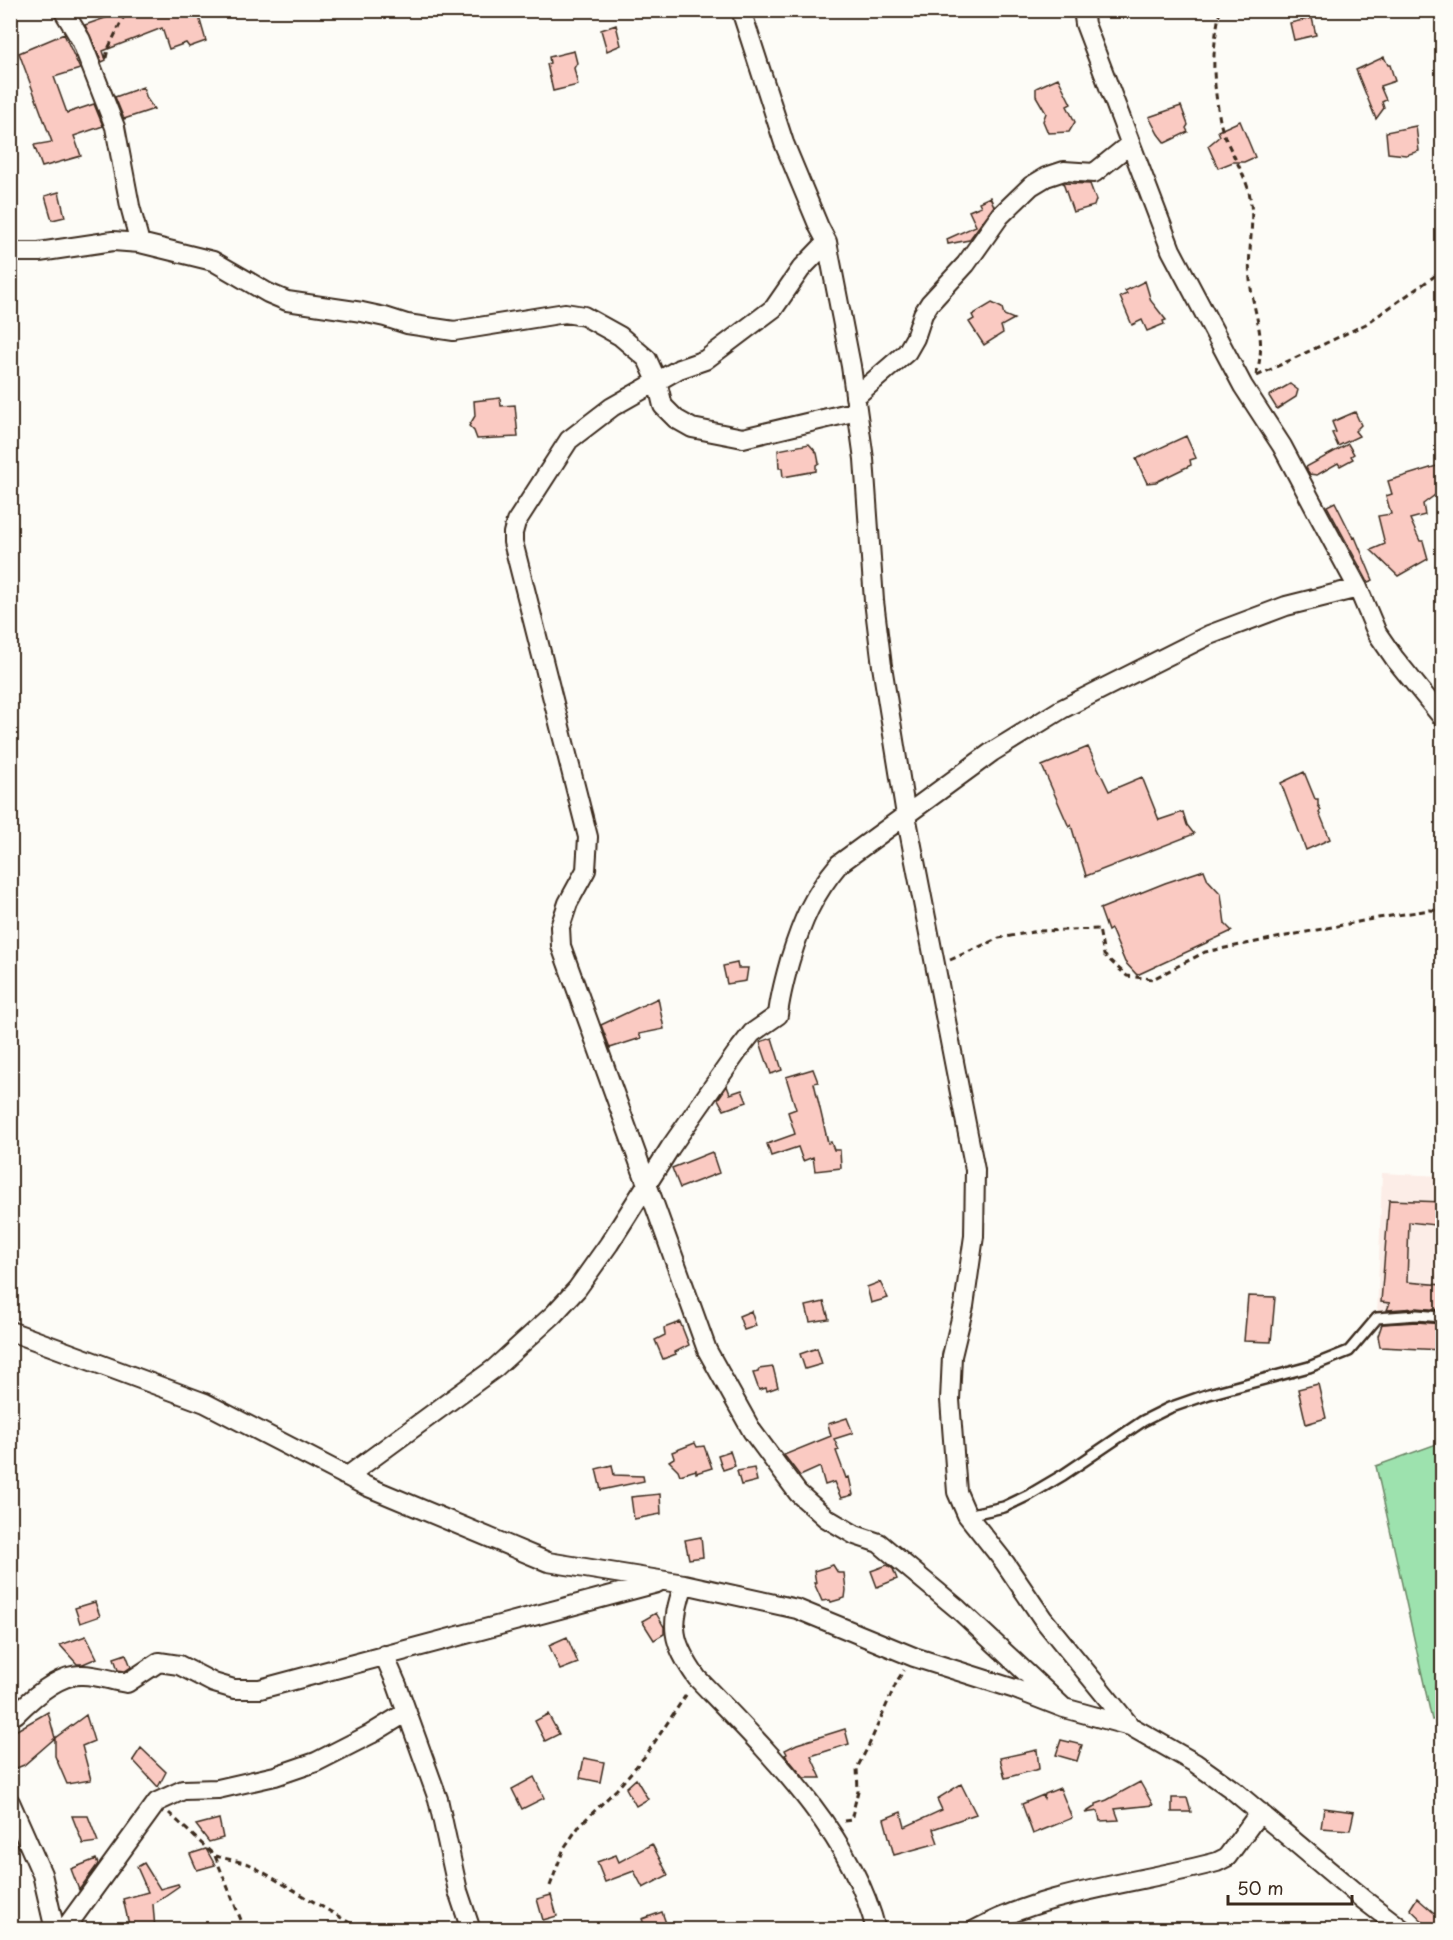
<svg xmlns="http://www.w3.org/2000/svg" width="1453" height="1940" font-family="'Playpen Sans',sans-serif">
<rect width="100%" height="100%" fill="#fdfcf7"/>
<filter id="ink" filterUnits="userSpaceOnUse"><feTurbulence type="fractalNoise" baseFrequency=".0167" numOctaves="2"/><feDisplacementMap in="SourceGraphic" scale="12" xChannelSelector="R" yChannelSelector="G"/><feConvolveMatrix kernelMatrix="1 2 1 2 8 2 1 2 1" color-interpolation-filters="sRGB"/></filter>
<g filter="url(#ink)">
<path fill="#fcede7" d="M1382 1173 1442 1176V1315L1377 1318Z"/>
<path fill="#9de2ae" stroke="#6c8666" stroke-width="1.5" d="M1442 1442V1718L1432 1720 1376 1466Z"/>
<path fill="#facac2" stroke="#3b2a1e" stroke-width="1.5" d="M128 10H197L206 41 189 47 186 43 169 49 162 28 103 51 106 60 102 62 85 25Z
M1312 18 1316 35 1294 40 1290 23Z
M616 25 621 45 607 51 601 30Z
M64 34 80 69 54 77 67 113 94 104 103 126 74 136 81 156 42 167 34 145 52 142 19 53Z
M574 51 577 63 574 68 578 85 553 91 547 64 550 63 549 57Z
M1384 57 1388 65H1390L1395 81 1380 86 1386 100 1382 102 1384 108 1376 119 1356 70Z
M1058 78 1071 104 1067 106 1075 122 1069 132 1048 133 1043 121 1046 113 1036 96V88Z
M143 87 147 99 154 109 124 119 115 97Z
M1181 106 1188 125 1186 128 1188 132 1165 143 1158 134 1149 117Z
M1240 121 1255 157 1244 162H1233L1218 168 1208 146 1220 136 1218 131Z
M1416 126 1419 151 1406 155 1388 153 1386 132Z
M1063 183 1090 184 1096 200 1094 206 1073 212Z
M59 192 65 217 52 220 45 196Z
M990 197 994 206 969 240 948 244 947 239 976 226 969 211 981 206 979 202Z
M1145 281 1151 301 1166 320 1163 321 1164 324 1147 331 1142 320 1132 325 1120 297 1127 294 1125 291Z
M992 303 1002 308 1004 315 1014 319 1001 326 1003 333 984 345 969 322 974 319 972 315Z
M1290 384 1298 390 1296 397 1277 409 1269 396Z
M500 398 501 406 515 405 518 437 477 439 474 431 469 426 475 416 474 401Z
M1355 412 1361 425 1355 431 1359 436 1338 446 1332 433 1336 432 1332 422Z
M1186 436 1196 458 1190 460 1191 465 1156 482 1147 483 1136 459Z
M809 444 817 453 819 463 816 465V471L783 477 782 468H779L778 450Z
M1348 444 1354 454 1351 456 1353 459 1340 466 1338 463 1317 475 1309 474 1306 467Z
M1443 464V489L1423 504 1425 515 1410 519 1420 541H1423L1428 559 1398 576 1371 550 1385 544 1378 516 1391 514 1386 496 1392 494 1388 481Z
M1335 502 1353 538 1355 537 1373 580 1368 582 1327 506Z
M1088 747 1109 791 1142 777 1159 820 1183 812 1187 825 1194 834 1086 876 1071 825 1069 827 1042 766Z
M1304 772 1315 799H1318V805L1321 810 1319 812 1330 839 1306 850 1281 783Z
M1204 870 1208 880 1221 894 1225 924 1232 931 1137 975 1125 962 1111 929 1108 931 1100 909 1165 883Z
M737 963 738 968H748L746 981 727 984 723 966Z
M658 998 664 1029 639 1034 641 1038 610 1048 601 1025Z
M772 1038 782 1070 771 1074 760 1042Z
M813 1069 818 1082 814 1083 828 1143 831 1142 834 1150H840L841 1168 815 1171 813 1157 803 1161 798 1147 771 1156 767 1144 795 1134 788 1112 796 1109 786 1077Z
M727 1086 730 1094 742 1090 747 1102 724 1110 718 1099Z
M712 1152 719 1173 680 1188 672 1168Z
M1389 1200 1443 1202V1226L1409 1222 1407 1282 1443 1285V1310L1416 1308 1387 1310 1390 1303 1381 1302Z
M880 1282 888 1298 871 1303 867 1287Z
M1248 1296 1275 1297 1271 1342 1244 1341Z
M824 1302 829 1319 810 1322 806 1306Z
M751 1311 756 1326 744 1330 739 1316Z
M680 1322 689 1345 675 1352 676 1354 663 1359 655 1340 665 1335 664 1328Z
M1417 1322 1443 1324V1350L1380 1347 1378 1336 1382 1324Z
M817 1348 822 1364 805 1369 800 1354Z
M773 1367 778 1387 767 1391 766 1388 759 1390 753 1373 758 1372 759 1369Z
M1318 1384 1326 1418 1306 1424 1298 1389Z
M847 1418 853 1433 834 1439 839 1450 836 1451 846 1478 849 1477 853 1495 841 1498 834 1482 825 1485 820 1467 800 1476 784 1455 831 1436 828 1424Z
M695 1443 697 1447 704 1446 712 1468 696 1473V1470L680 1475 678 1470 669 1461 674 1458 672 1452Z
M730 1451 735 1466 723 1470 718 1455Z
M612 1465 614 1475 643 1476 644 1481 601 1490 596 1469Z
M754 1468 757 1481 741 1485 737 1471Z
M660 1494 661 1514 634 1519 631 1497Z
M701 1537 703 1557 689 1559 685 1540Z
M833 1565 838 1573H844L846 1590 845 1598 831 1602 830 1600 822 1601 814 1583H816L814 1571Z
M887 1565 893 1569 897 1579 877 1587 871 1571Z
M95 1602 100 1616 80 1623 75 1608Z
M656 1613 664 1627V1634L654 1640 642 1621Z
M86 1636 97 1658 83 1664H77L60 1645Z
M567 1637 578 1663 560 1670 549 1645Z
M126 1654 131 1667 125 1671 118 1670 114 1658Z
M48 1712 55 1738 24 1765 14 1769 10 1759V1734Z
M548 1714 559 1734 545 1741 535 1721Z
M86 1715 94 1741 82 1746 91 1780 67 1784 55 1756V1738Z
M845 1729 849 1744 811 1756 821 1778H804L785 1755 787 1754 785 1750 797 1744Z
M1061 1740 1082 1745 1077 1761 1056 1755Z
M141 1748 166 1772 158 1787 133 1760Z
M1037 1750 1039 1769 1005 1778 1000 1758Z
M584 1758 604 1762 600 1782 580 1778Z
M534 1777 544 1798 522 1809 512 1789Z
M636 1779 648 1799 636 1806 626 1788Z
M1140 1782 1153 1805 1115 1809 1119 1820 1100 1821 1098 1811 1085 1813 1096 1806V1804L1107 1800Z
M961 1784 976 1814 933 1829 938 1843 894 1855 884 1819 901 1812 905 1827 942 1810 937 1799Z
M1060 1788 1072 1818 1033 1834 1022 1804 1043 1795 1044 1798 1045 1794Z
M1172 1798H1187L1191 1812H1172Z
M1324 1808 1354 1812 1350 1830 1321 1828Z
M72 1816H88L98 1842 83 1844Z
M219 1819 223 1838 209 1842 196 1825Z
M652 1844 668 1875 643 1888 634 1871 605 1882 597 1862 616 1855 619 1862Z
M206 1849 215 1865 197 1870 190 1854Z
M96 1859 98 1864 79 1890 71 1869Z
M144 1863 160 1889 178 1884 179 1886 153 1904 155 1929H130L123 1899 148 1892 137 1867Z
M551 1895 557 1916 543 1920 537 1899Z
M1417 1898 1441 1919 1431 1929 1410 1909Z
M662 1912 668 1929H646L642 1919Z"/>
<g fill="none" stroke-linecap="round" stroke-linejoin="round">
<g stroke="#3b2a1e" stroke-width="14">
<path id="lane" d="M967 1515 1004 1507 1029 1495 1063 1475 1143 1421 1169 1408 1209 1394 1309 1367 1349 1351 1377 1318 1417 1315 1442 1317"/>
</g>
<g stroke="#3b2a1e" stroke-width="22">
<path id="street" d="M63 10 81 40 115 127 130 206 140 243
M741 10 784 143 819 227 827 242 851 366 864 459 874 601 882 666 906 815 975 1170 974 1236 964 1306 952 1356 950 1400 957 1492 967 1515 1005 1563 1043 1619 1130 1726
M1083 10 1085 24 1171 250 1243 386 1282 446 1317 512 1358 588 1377 633 1395 659 1442 717
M827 242 801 269 774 308 705 360 679 369 612 407 569 440 516 522 513 533V542L588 837 586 870 568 903 560 927 561 946 707 1350 752 1431 798 1493 826 1518 855 1535 879 1543 958 1609 1064 1708
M10 252H39L113 241 140 243 213 261 268 293 287 301 362 312 385 317 407 324 454 331 565 313 584 316 620 336 647 359 657 381 663 406 676 419 692 428 743 438 857 411
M855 397 907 352 915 338 923 314 930 303 966 264 1000 216 1031 186 1046 177 1064 171 1094 173 1130 144
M10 1331 205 1403 366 1486 548 1562 684 1584 797 1609 914 1657 1015 1689 1064 1708 1130 1726 1195 1763 1233 1790 1364 1900 1403 1930
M344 1475H349L495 1368 553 1315 577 1289 609 1244 670 1148 738 1051 752 1033 778 1015C780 995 785 978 790 960 802 921 813 895 839 864L992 752 1062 709 1209 635 1286 606 1358 588
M684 1584C670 1626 671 1641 697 1678 765 1749 852 1832 876 1930
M384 1655 397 1685 438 1799 458 1891 471 1930
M10 1713 16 1714C31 1699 57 1675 80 1675 95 1674 112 1681 127 1683L159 1662 179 1665 214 1683 234 1689H260L657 1583
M10 1802 42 1874 55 1930
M64 1930 157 1802 183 1790 218 1789 275 1776 316 1762 371 1734 407 1712
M975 1930C1046 1891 1139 1883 1217 1862L1227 1857 1260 1812"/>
</g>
<path stroke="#3b2a1e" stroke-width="3" stroke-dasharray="6 4.5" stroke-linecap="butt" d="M1220 10C1213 46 1212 66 1217 102 1219 114 1220 126 1225 137 1233 156 1244 173 1249 192 1256 221 1247 251 1250 280 1253 314 1268 338 1256 375
M106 58 108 49 127 10
M1257 376 1366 324 1442 271
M950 960 999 938 1039 931 1099 929 1104 955 1127 976 1153 979 1205 952 1378 918 1430 910 1442 911
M169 1813 215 1856 249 1864 362 1930
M844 1821 851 1820 858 1791 857 1768 869 1745 897 1681 904 1670
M215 1856 241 1920V1930
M550 1886 564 1848 580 1825 617 1789 646 1755 688 1692"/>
<use href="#lane" stroke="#fdfcf7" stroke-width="9"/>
<use href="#street" stroke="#fdfcf7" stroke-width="18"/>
</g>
</g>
<rect width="1453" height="1940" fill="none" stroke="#fdfcf7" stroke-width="36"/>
<rect x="18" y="18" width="1417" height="1904" fill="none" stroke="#3b2a1e" stroke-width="2" filter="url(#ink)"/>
<path d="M1228 1895v9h124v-9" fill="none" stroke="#3b2a1e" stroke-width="3"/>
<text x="1237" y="1895" font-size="18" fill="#3b2a1e" stroke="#fdfcf7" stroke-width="4.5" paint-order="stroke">50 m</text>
</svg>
